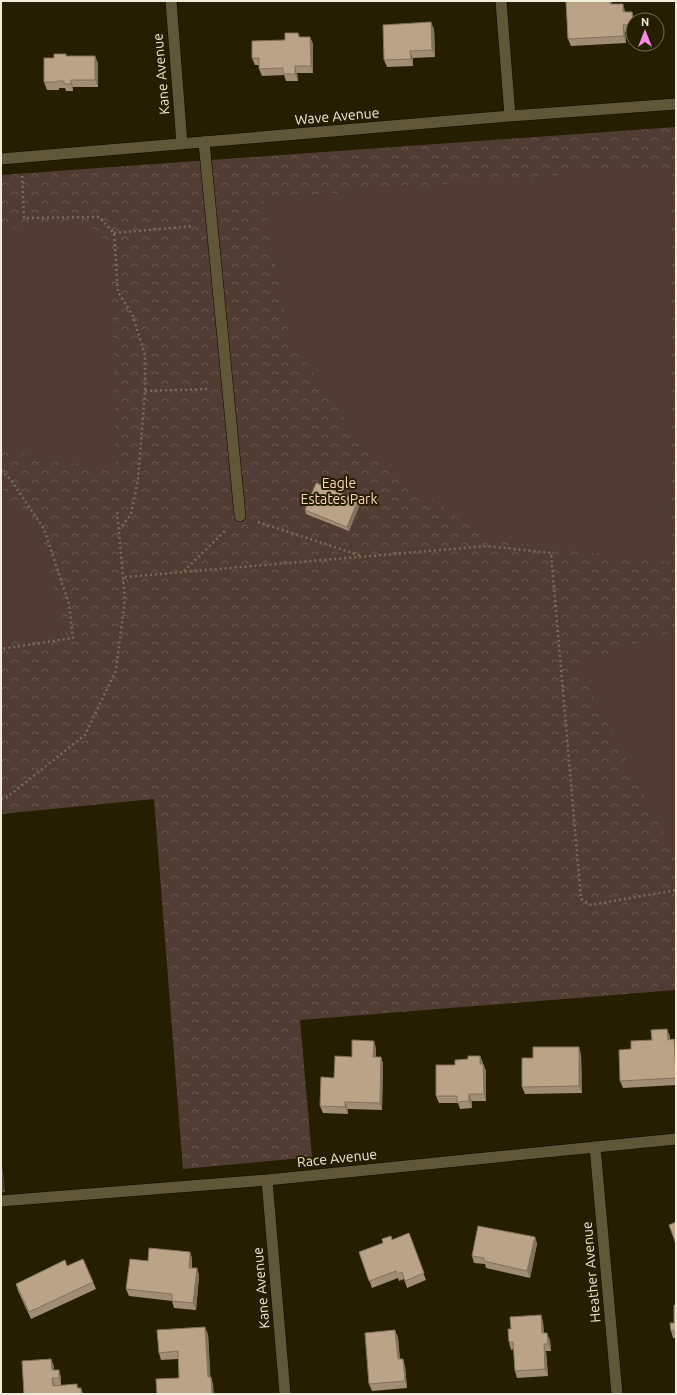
<svg xmlns="http://www.w3.org/2000/svg" width="677" height="1395" font-family="Ubuntu,sans-serif">
<defs>
<pattern id="park-crowns" width="20" height="18" patternUnits="userSpaceOnUse"><rect width="20" height="18" fill="#513c33"/><path d="M2 6a3 3 0 1 1 6 0M12 15a3 3 0 1 1 6 0" fill="none" stroke="#6a5850"/></pattern>
</defs>
<rect width="100%" height="100%" fill="#251e01"/>
<path fill="url(#park-crowns)" d="M676 127V990L300 1020 312 1157 183 1169 154 799 1 814V175Z
M1 1154 5 1192H1Z"/>
<path fill="#513c33" d="M654 167 669 184 668 562 489 540 370 455 290 340 263 199Z
M89 226 111 246 116 468 40 460 1 444V229Z
M1 487 42 538 66 634 1 642Z
M676 633V857L577 665 655 636Z"/>
<g fill="none" stroke-linecap="round" stroke-linejoin="round">
<g stroke="#0e0700" stroke-width="12">
<path id="service" d="M204 142 240 516"/>
</g>
<g stroke="#0e0700" stroke-width="12">
<path id="minor" d="M171 1 182 144
M501 1 510 116
M1 159 510 116 676 104
M595 1147 617 1394
M267 1180 285 1394
M1 1201 267 1180 676 1139"/>
</g>
<path stroke="#746e55" stroke-width="2.5" stroke-dasharray="2 3" stroke-linecap="butt" d="M22 176 24 218 99 217 114 233 118 292 133 316 145 355V391L138 480 131 514 120 529
M114 233 194 226
M145 391 208 389
M1 470 11 480 44 529 69 604 73 638 1 649
M258 522 362 556
M184 571 226 530
M125 577 487 546 551 553 581 899 591 905 676 890
M1 799 6 798 85 735 116 670 125 599 117 511"/>
<use href="#service" stroke="#5f5738" stroke-width="11"/>
<use href="#minor" stroke="#5f5738" stroke-width="11"/>
</g>
<path fill="#a18c74" d="M566 1H611L612 4 625 11 626 12 635 19 633 20V31L625 32 626 43 571 46 568 39Z
M434 29 435 57 413 58V66L387 67 384 60Z
M298 33 300 37H310L313 44V73H297L298 81H286L284 75 262 76 259 69V65H255L252 58 285 40Z
M67 56 98 63V87H73V91H66L65 88H59V90H47L44 82 54 58Z
M358 500 360 504 349 531 306 514 305 510Z
M670 1036V1040L674 1039 676 1044V1085L623 1088 620 1081 631 1049 652 1040Z
M376 1048V1057H381L383 1064 382 1110 348 1109V1114L323 1113 320 1106 334 1078 352 1057Z
M581 1054 582 1093 525 1094 522 1087 533 1058Z
M480 1056 486 1071V1101H472V1108L460 1109 458 1103H439L436 1096 468 1059Z
M409 1233 426 1280 407 1288 404 1279 399 1281 398 1278 372 1288 359 1252Z
M535 1237 537 1244 530 1278 486 1268 485 1264 474 1263 472 1256Z
M190 1252 192 1259V1268H197L199 1276 196 1310 174 1308 172 1301 129 1296 126 1289 148 1261Z
M67 1266 93 1282 96 1289 31 1319 18 1291 16 1284Z
M676 1305V1338H673L671 1331 674 1323Z
M541 1315 543 1322 544 1333 550 1340 551 1351H546L548 1376 517 1378 515 1371 514 1349 511 1350 509 1342 511 1329Z
M208 1334 210 1377 213 1384 178 1359 161 1360 159 1353Z
M398 1337 400 1359 405 1366 407 1388 372 1391 369 1384Z
M54 1366V1370L61 1377V1385L55 1386 77 1384 78 1388H81L83 1394H24Z"/>
<path fill="#83725e" d="M623 4 625 11 626 19 623 12Z
M632 12 635 19V20H633Z
M431 22 434 29 435 57 432 50Z
M623 25 625 32 626 43 624 36Z
M310 37 313 44V73L311 66Z
M410 51 413 58V66L411 59Z
M95 56 98 63V87L95 80Z
M295 66 297 73 298 81 295 74Z
M71 80 73 87V91L71 84Z
M358 500 360 504 349 531 347 527Z
M667 1029 670 1036V1047L668 1040Z
M674 1039 676 1044V1071Z
M374 1041 376 1048V1064L373 1057Z
M579 1047 581 1054 582 1093 579 1086Z
M480 1056 483 1063V1071L480 1064Z
M381 1057 383 1064 382 1110 380 1103Z
M483 1064 486 1071V1101L484 1094Z
M469 1094 472 1101V1108L469 1101Z
M345 1102 348 1109V1114L345 1107Z
M535 1237 537 1244 530 1278 527 1271Z
M190 1252 192 1259 191 1275 189 1268Z
M197 1268 199 1276 196 1310 193 1303Z
M541 1315 543 1322 544 1340 542 1333Z
M205 1327 208 1334 211 1384 208 1377Z
M395 1330 398 1337 400 1366 398 1359Z
M547 1333 550 1340 551 1351 548 1344Z
M544 1344 546 1351 548 1376 545 1369Z
M51 1359 54 1366V1377L52 1370Z
M403 1359 405 1366 407 1388 405 1381Z
M59 1370 61 1377V1385L59 1378Z
M211 1377 213 1384 214 1394H212Z
M52 1378 55 1385V1393L53 1386Z"/>
<path fill="#bba387" stroke="#83725e" d="M566 1H609L610 4H623V12H632L633 24 623 25 624 36 568 39Z
M431 22 432 50 410 51 411 59 384 60 383 25Z
M285 33H298L299 37H310L311 66H295V74H283V68L259 69V58H252V41L285 40Z
M54 54H66V56H95V80H71V84H64V81H57V82H44V58H54Z
M316 483 358 500 347 527 305 510Z
M667 1029 668 1040 674 1039 676 1078 620 1081 619 1050 631 1049V1041L652 1040 651 1030Z
M352 1040 374 1041 373 1057H381L380 1103 345 1102V1107L320 1106 321 1077 334 1078 335 1056 352 1057Z
M533 1047H579V1086L522 1087V1058H533Z
M468 1056H480V1064H483L484 1094H469V1101L457 1102V1096H436V1065H455V1060L468 1059Z
M676 1222V1244L669 1225Z
M478 1226 535 1237 527 1271 484 1261V1258L472 1256Z
M409 1233 424 1273 405 1281 402 1272 397 1274 396 1271 369 1281 359 1252 383 1243 382 1239 391 1236 392 1240Z
M149 1248 190 1252 189 1268H197L193 1303 172 1301V1294L126 1289 130 1259 148 1261Z
M83 1259 93 1282 29 1312 16 1284 65 1260 67 1266Z
M674 1305H676V1341V1331H671L670 1323H674Z
M541 1315 542 1333H547L548 1344H544L545 1369 515 1371 513 1342H509L508 1329H511L510 1317Z
M205 1327 208 1377H211L212 1394H157L156 1379 179 1378 178 1351 159 1353 157 1330Z
M395 1330 398 1359H403L405 1381 369 1384 365 1333Z
M51 1359 52 1370H59V1378H52L53 1386 77 1384V1388H81V1394H24L22 1361Z"/>
<g text-anchor="middle" dominant-baseline="central" stroke-width="4" stroke-linejoin="round" paint-order="stroke">
<g font-size="14" fill="#f0ecda" stroke="#251e01">
<text transform="translate(161 74) rotate(-95)">Kane Avenue</text>
<text transform="translate(337 116) rotate(-5)">Wave Avenue</text>
<text transform="translate(337 1158) rotate(-6)">Race Avenue</text>
<text transform="translate(591 1272) rotate(-95)">Heather Avenue</text>
<text transform="translate(261 1288) rotate(-95)">Kane Avenue</text>
</g>
<g font-size="14" fill="#fbd4c1" stroke="#251e01">
<text x="339" y="483">Eagle<tspan x="339" dy="16">Estates Park</tspan></text>
</g>
</g>
<rect width="677" height="1395" fill="none" stroke="#f0ecda" stroke-width="4"/>
<g transform="translate(645 32)"><circle r="19" fill="#251e01" stroke="#767058"/>
<path d="M0-3L7 15L0 10L-7 15Z" fill="#fa87e7"/>
<text y="-6" font-size="11" font-weight="bold" text-anchor="middle" fill="#f0ecda">N</text>
</g>
</svg>
